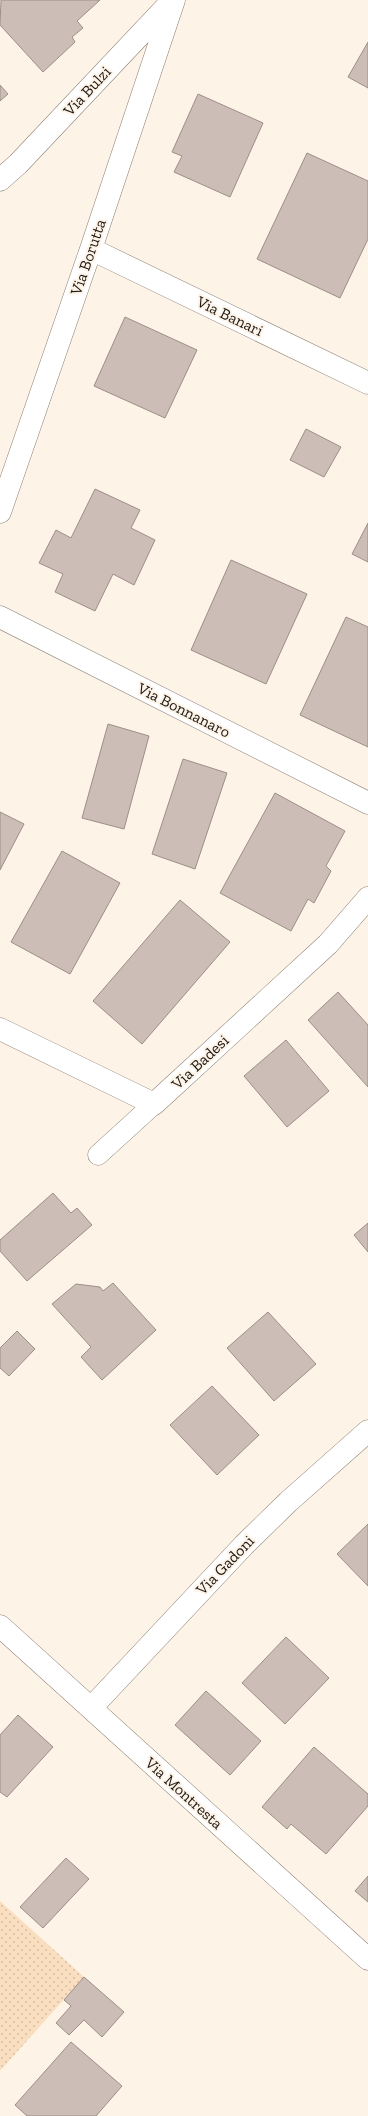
<svg xmlns="http://www.w3.org/2000/svg" width="368" height="2116" font-family="'Zilla Slab',serif">
<defs>
<pattern id="grass-dots" width="8" height="8" patternUnits="userSpaceOnUse"><rect width="8" height="8" fill="#f9dec0"/><path d="M2 2h.1M6 6h.1" fill="none" stroke="#d5bea4" stroke-width="1.8" stroke-linecap="round"/></pattern>
</defs>
<rect width="100%" height="100%" fill="#fef3e7"/>
<path fill="url(#grass-dots)" d="M0 1901 84 1977 0 2071Z"/>
<path fill="#cdbdb7" stroke="#9d8e88" d="M1 0H100L77 21 83 28 72 37 75 42 43 72 0 25Z
M368 42V88L348 77Z
M0 85 8 94 0 101Z
M198 94 263 123 230 197 174 172 182 156 172 152Z
M307 153 368 181V239L340 298 257 259Z
M125 317 197 350 165 418 94 386Z
M306 429 341 447 324 477 290 460Z
M95 489 140 510 131 528 155 540 134 585 113 574 95 611 55 592 63 574 39 563 56 530 71 538Z
M368 523V562L352 554Z
M231 560 307 594 266 684 191 650Z
M346 617 368 627V747L300 715Z
M108 724 149 736 124 829 82 818Z
M183 759 227 773 195 869 152 854Z
M275 793 345 831 326 866 331 871 314 903 308 899 291 931 220 893Z
M0 812 24 824 0 870Z
M62 851 120 883 70 974 11 942Z
M180 900 230 942 142 1044 93 1001Z
M338 992 368 1025V1087L308 1020Z
M286 1040 329 1091 287 1127 244 1076Z
M53 1193 71 1213 77 1208 92 1225 27 1281 0 1251V1240Z
M368 1223V1252L354 1235Z
M113 1283 156 1330 102 1380 81 1357 91 1347 52 1304 76 1284 100 1287 103 1291Z
M268 1312 316 1364 274 1401 227 1348Z
M17 1331 35 1349 9 1376 0 1368V1348Z
M212 1386 259 1435 217 1475 170 1425Z
M368 1524V1586L337 1554Z
M286 1637 329 1678 285 1724 242 1683Z
M206 1691 261 1741 230 1775 175 1725Z
M18 1715 53 1747 7 1797 0 1792V1735Z
M314 1747 368 1794V1806L326 1854 291 1824 287 1829 262 1807Z
M66 1858 89 1879 43 1928 20 1907Z
M368 1876V1902L355 1891Z
M84 1977 124 2012 102 2037 84 2020 69 2035 56 2023 71 2006 64 2000Z
M71 2042 122 2086 96 2116H27L15 2105Z"/>
<g fill="none" stroke-linecap="round" stroke-linejoin="round">
<g stroke="#897f74" stroke-width="21">
<path id="lane" d="M98 1155 154 1104"/>
</g>
<g stroke="#897f74" stroke-width="23">
<path id="street" d="M0 180 18 164 171 2
M91 249 368 383
M0 512 91 249 174 0
M0 617 368 803
M0 1029 154 1104 328 944 368 898
M0 1626 368 1959
M91 1708 244 1545 288 1502 368 1431"/>
</g>
<use href="#lane" stroke="#fff" stroke-width="20"/>
<use href="#street" stroke="#fff" stroke-width="22"/>
</g>
<g text-anchor="middle" dominant-baseline="central" stroke-width="4" stroke-linejoin="round" paint-order="stroke">
<g font-size="16" fill="#1b1814" stroke="#fef3e7">
<text transform="translate(87 91) rotate(-47)">Via Bulzi</text>
<text transform="translate(88 257) rotate(-71)">Via Borutta</text>
<text transform="translate(230 316) rotate(26)">Via Banari</text>
<text transform="translate(184 710) rotate(27)">Via Bonnanaro</text>
<text transform="translate(200 1062) rotate(-43)">Via Badesi</text>
<text transform="translate(225 1565) rotate(-46)">Via Gadoni</text>
<text transform="translate(184 1793) rotate(42)">Via Montresta</text>
</g>
</g>
</svg>
